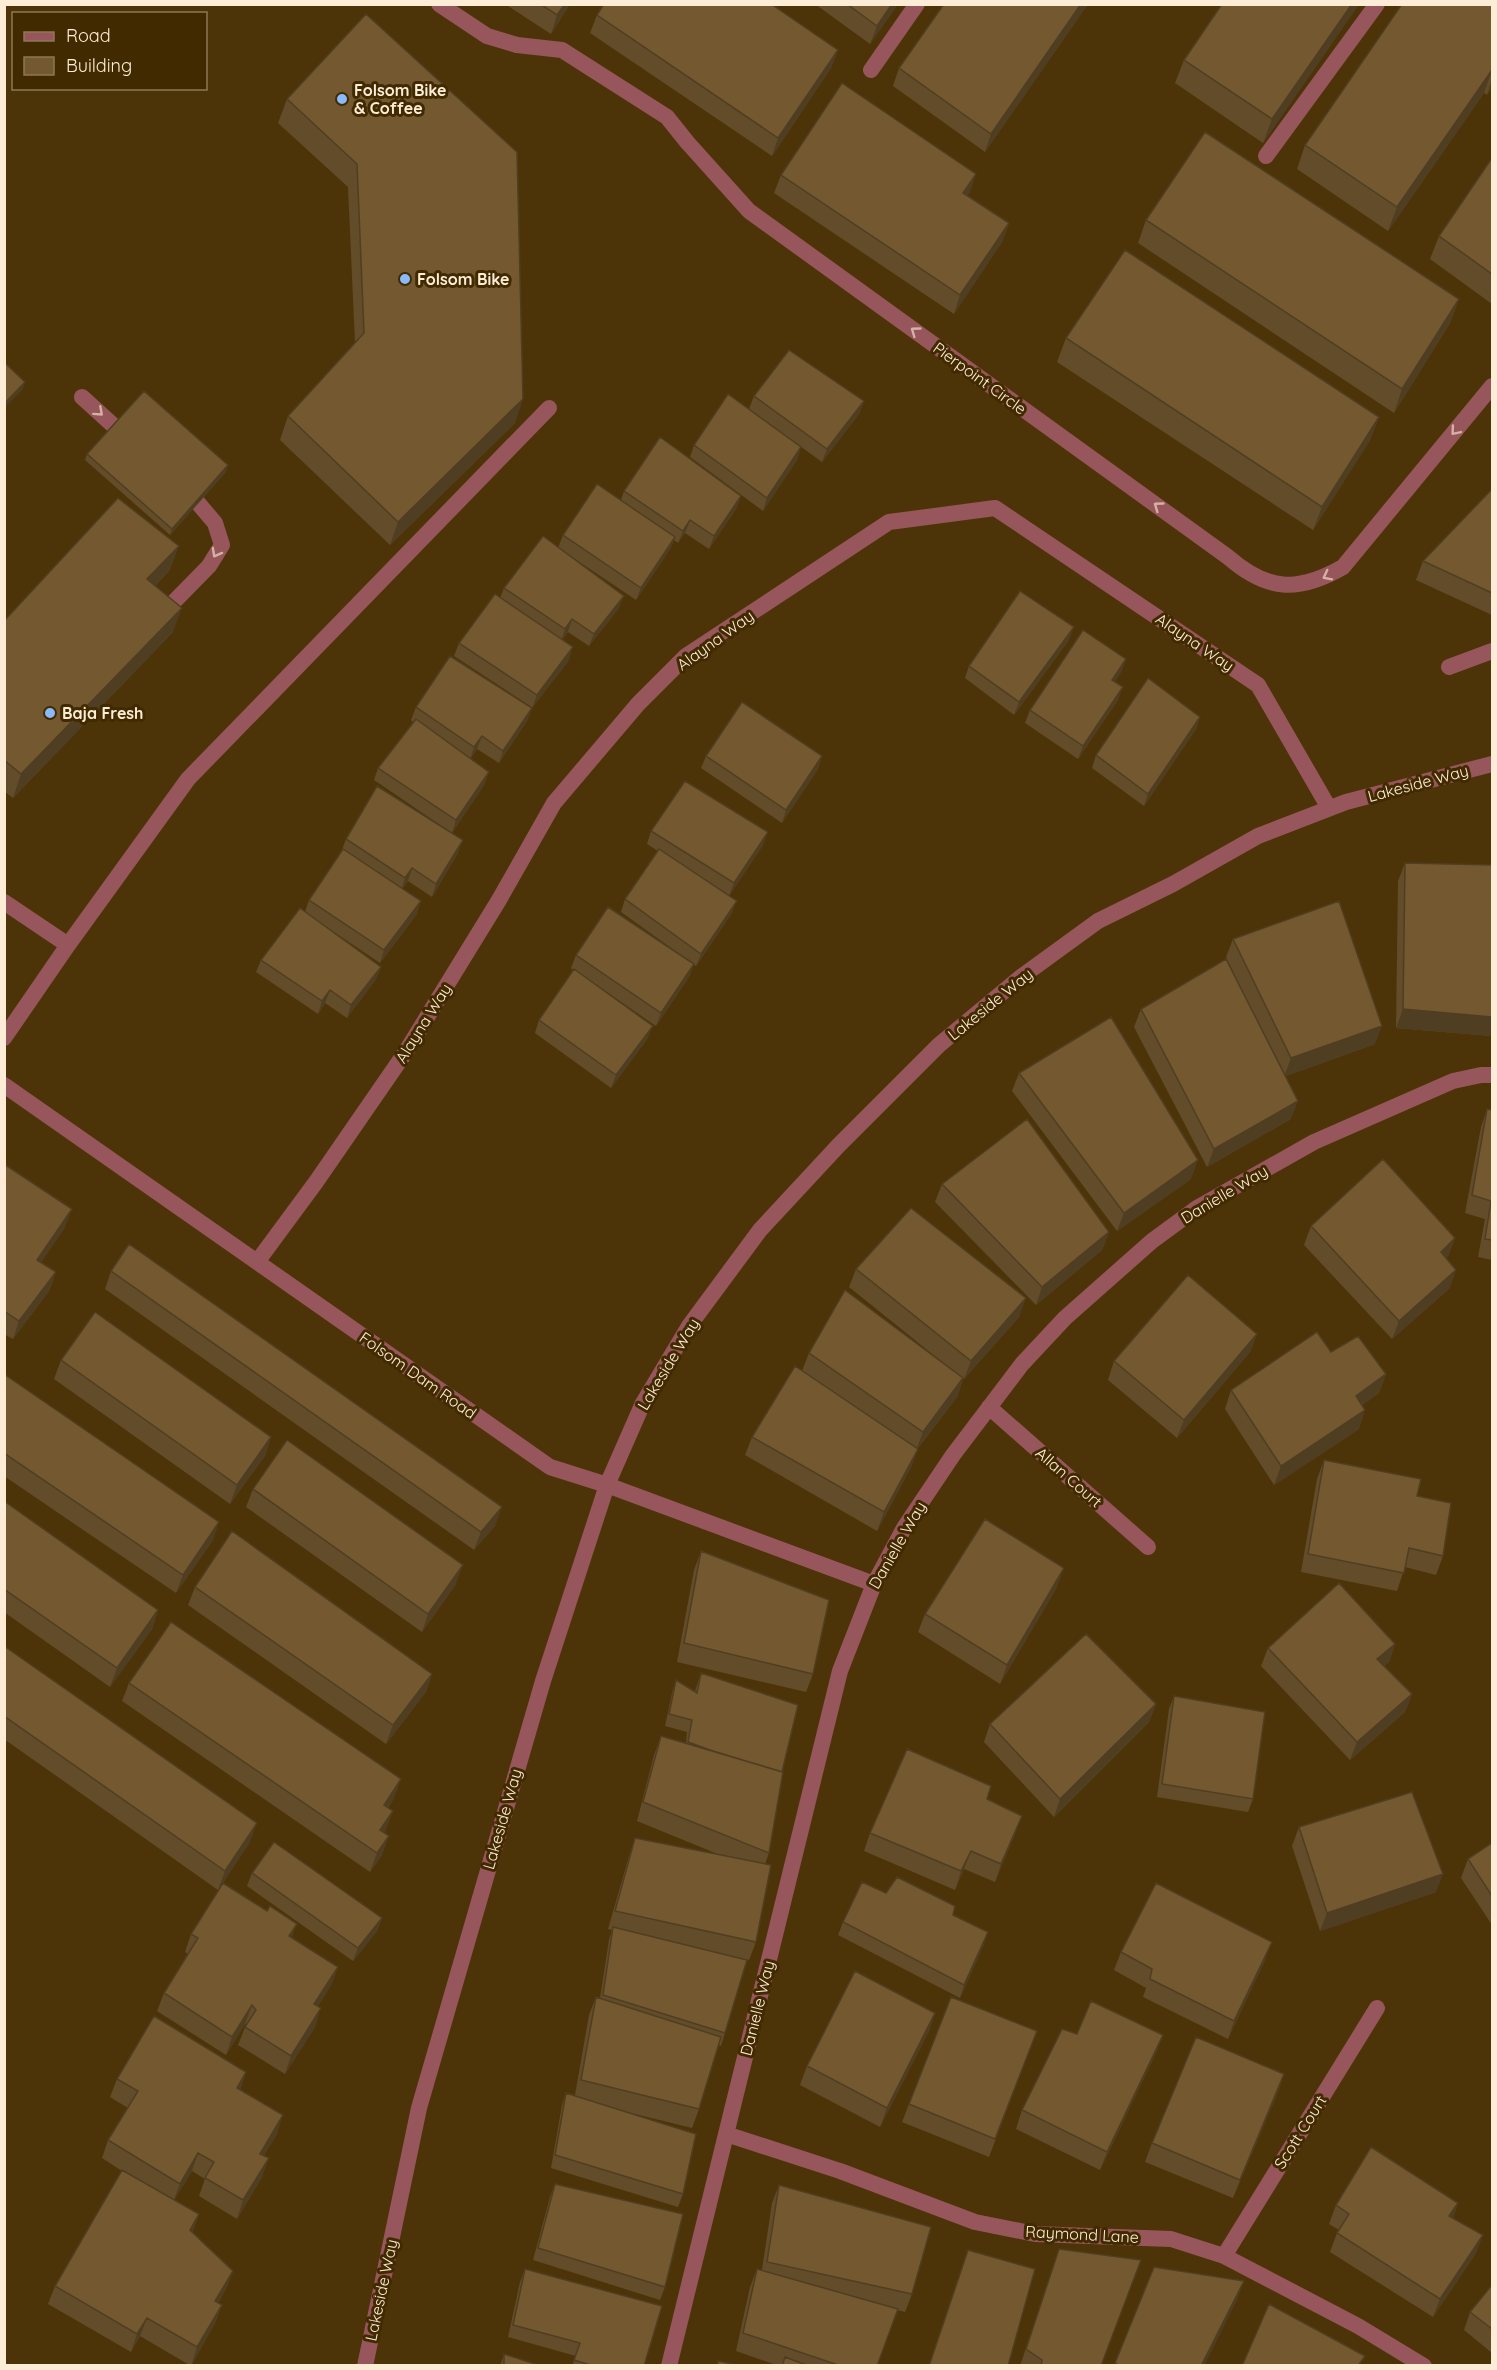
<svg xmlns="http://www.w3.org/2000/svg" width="1497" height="2370" font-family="Quicksand,sans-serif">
<rect width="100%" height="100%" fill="#4d3408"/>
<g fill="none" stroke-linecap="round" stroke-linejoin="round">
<path stroke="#97565b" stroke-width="16" d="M871 70 917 4
M1266 156 1377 4
M82 397 115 427
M158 618 209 566 222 545 215 523 198 503
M4 902 68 945 4 1038
M68 945 188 779 549 408"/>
<path stroke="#97565b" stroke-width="16" d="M439 4 487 36 517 45 562 50 667 117 687 142 749 211 1228 557C1267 591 1298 593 1343 567L1492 386
M1449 667 1492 651
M4 1085 550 1467 607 1485 874 1584
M257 1262 316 1182 405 1053 499 900 554 803 638 704 686 656 889 522 995 508 1258 685 1329 808
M989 1407 1148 1547
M726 2134 840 2171 975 2222 1035 2234 1171 2239 1224 2256 1358 2326 1424 2366
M1224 2256 1377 2008
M365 2366 419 2108 543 1681 607 1485 643 1403 689 1326 760 1230 838 1146 939 1045 1021 977 1098 921 1173 884 1258 836 1346 802 1492 764
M669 2366 840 1671 874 1584 904 1528 953 1455 1022 1364 1065 1318 1152 1241 1197 1208 1314 1142 1453 1081 1481 1075H1492"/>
</g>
<path fill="#634c29" d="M505 4H570L551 34Z
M815 4H898L870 44Z
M944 4H1088L985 152 893 86 899 68Z
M1222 4H1359L1263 143 1175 83 1184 60Z
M1492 4V87L1487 95 1484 93 1388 231 1297 169 1305 145Z
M366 14 515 423 390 545 280 440 288 416 355 343 348 187 278 123 287 99Z
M597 15 838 50 831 68 772 156 590 33Z
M1492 158V304L1430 259 1439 236Z
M781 175 970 192 967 195 1009 223 1002 242 954 314 774 193Z
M1146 220 1459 299 1450 323 1394 413 1138 243Z
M1066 338 1379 417 1370 440 1313 530 1057 362Z
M754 396 864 401 859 414 822 462 749 409Z
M694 445 801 447 797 460 763 511 690 457Z
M87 454 226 472 170 535 85 460Z
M1492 489V615L1416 580 1423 561Z
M624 491 741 496 736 509 709 549 685 533 678 543 674 540 670 549 636 600 560 549 619 608 589 646 568 632 562 640 569 660 532 708 527 721 499 763 477 749 470 759 489 772 484 785 452 833 374 780 378 768 413 722 411 720 416 707 530 706 454 656 459 643 500 598 504 588 558 548 563 535 621 500Z
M170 570 155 586 173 632 13 798 4 791V621Z
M1069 640 1014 715 965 678 969 666Z
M1126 659 1121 672 1114 682 1118 700 1078 759 1025 723 1030 710Z
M1200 717 1196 729 1144 806 1092 768 1096 755Z
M706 756H822L818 769 782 823 701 768Z
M651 831 763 845 729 896 732 913 696 966 621 912 625 899 658 851 647 844Z
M346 839 458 853 432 897 408 881 402 888 417 914 380 963 322 924 381 967 376 979 347 1018 325 1003 318 1014 256 972 261 960 305 912 309 900 342 850Z
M1405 863 1492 865V1036L1396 1028 1398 881Z
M1233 939 1375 1044 1286 1076 1291 1119 1207 1167 1134 1027 1141 1009 1243 992 1226 957Z
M576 955 694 964 689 977 656 1026 595 984 648 1038 611 1088 535 1033 539 1020 573 970 571 968Z
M1019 1073 1191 1179 1117 1231 1012 1091Z
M1487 1109 1492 1110V1260L1478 1257 1485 1219 1465 1213 1481 1127Z
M4 1164 65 1227 41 1262 56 1272 49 1291 13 1339 4 1334Z
M942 1184 1109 1232 1102 1250 1036 1305 935 1202Z
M1311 1226 1455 1238 1448 1256 1446 1258 1450 1288 1392 1339 1304 1245Z
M856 1269 1019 1317 964 1379H963L957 1397 918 1448 911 1467 877 1531 745 1455 752 1437 802 1371 809 1353 952 1370 849 1287Z
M111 1271 495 1526 474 1550 105 1289Z
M1257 1334 1250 1352 1177 1438 1108 1380 1114 1361Z
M1331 1352 1386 1374 1379 1393 1362 1405 1359 1429 1274 1485 1225 1409 1231 1390Z
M61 1360 271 1437 265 1456 230 1504 54 1379Z
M4 1374 213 1540 176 1593 4 1476Z
M1324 1460 1443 1556 1436 1575 1405 1567 1397 1591 1301 1572 1317 1479Z
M253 1489 456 1584 422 1632 246 1507Z
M4 1501 158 1610 152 1629 110 1687 4 1612Z
M701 1551 813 1674 806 1692 677 1662 694 1570Z
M195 1587 432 1674 426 1692 386 1744 188 1605Z
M1057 1587 1000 1684 918 1632 925 1614Z
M1395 1644 1389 1662 1384 1666 1412 1694 1405 1712 1350 1760 1261 1666 1268 1648Z
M4 1646 250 1842 218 1890 4 1739Z
M701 1673 782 1772 769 1853 765 1864 756 1942 749 1960 720 1954 725 2033 721 2046 718 2045 699 2109 692 2128 619 2110 683 2194 678 2207 551 2168 562 2105 566 2093 575 2095 589 2015 596 1997 600 1998 609 1940 612 1930 608 1929 629 1856 635 1838 720 1855 637 1821 654 1755 661 1736 686 1743 687 1732 665 1726 672 1693 676 1680 695 1691Z
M129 1683 394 1798 388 1808 386 1830 384 1833 382 1855 370 1872 122 1701Z
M1174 1696 1253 1799 1248 1812 1157 1797 1169 1709Z
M1156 1704 1149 1722 1054 1817 984 1742 990 1724Z
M1299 1827 1436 1892 1320 1931 1292 1846Z
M870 1833 1015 1834 995 1882 964 1869 955 1890 864 1851Z
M1492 1843V1925L1461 1878 1468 1859Z
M252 1873 382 1918 377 1931 353 1961 247 1886Z
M886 1893 953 1915 984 1944 960 1998 838 1935 843 1922Z
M191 1934 292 1938 338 1967 331 1985 318 2006 315 2027 285 2074 238 2045 246 2025 245 2024 226 2055 157 2011 164 1993 188 1954 185 1952Z
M1121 1952 1265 1960 1228 2039 1143 1997 1146 1988 1114 1970Z
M935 2013 929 2031 880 2127 800 2085 807 2066Z
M1037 2031 989 2157 902 2122 909 2104Z
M1077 2034 1163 2035 1156 2053 1100 2170 1016 2129 1022 2110Z
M246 2072 240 2090 277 2134 264 2155 262 2177 237 2219 199 2196 205 2179 192 2171 174 2200 199 2214 192 2233 233 2271 226 2289 218 2303 222 2305 215 2323 191 2366 140 2336 131 2352 48 2304 55 2286 122 2171 102 2158 108 2140 128 2108 110 2097 117 2079Z
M1284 2074 1278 2092 1233 2198 1145 2162 1152 2143Z
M555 2184 665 2287 660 2300 533 2260 550 2197Z
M779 2185 912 2294 905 2312 897 2310 877 2366H779L736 2351 750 2287 757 2269 762 2270 772 2203Z
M1458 2203 1453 2218 1476 2253 1433 2317 1330 2252 1337 2233 1339 2230 1329 2224 1336 2205Z
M1059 2249 1101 2366H1020Z
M525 2269 644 2366H572L576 2356 508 2337 520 2282Z
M1492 2285V2353L1464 2330 1470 2312Z
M504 2354 541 2366H500Z"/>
<path fill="#503e22" d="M565 4H570L551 34 557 15Z
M892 4H898L870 44 877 26Z
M1081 4H1088L985 152 991 134Z
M1352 4H1359L1263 143 1272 119Z
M838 50 831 68 772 156 778 138Z
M1492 70 1484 93 1388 231 1397 207Z
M1492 79V87L1487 95Z
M976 174 970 192 957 211 963 193Z
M1009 223 1002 242 954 314 960 295Z
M1459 299 1450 323 1394 413 1402 389Z
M25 382 23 389 4 408V404Z
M523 399 515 423 390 545 398 522Z
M864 401 859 414 822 462 827 449Z
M1379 417 1370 440 1313 530 1322 507Z
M801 447 797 460 763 511 767 498Z
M228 465 226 472 170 535 172 529Z
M741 496 736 509 709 549 714 536Z
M690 520 685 533 678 543 683 531Z
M675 537 670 549 636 600 641 588Z
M179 546 170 570 138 603 147 579Z
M624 596 619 608 589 646 594 634Z
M182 608 173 632 13 798 21 774Z
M572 619 568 632 561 642 565 629Z
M1074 627 1069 640 1014 715 1019 702Z
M573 647 569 660 532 708 537 695Z
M1126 659 1121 672 1107 693 1112 680Z
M1123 687 1118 700 1078 759 1083 746Z
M532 708 527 721 499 763 503 751Z
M1200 717 1196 729 1144 806 1148 794Z
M482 736 477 749 470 760 474 747Z
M822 756 818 769 782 823 786 810Z
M489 772 484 785 452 833 456 820Z
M768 832 763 845 729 896 734 883Z
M463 840 458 853 432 897 436 884Z
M412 868 408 881 401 891 405 878Z
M421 901 417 914 380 963 384 950Z
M737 901 732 913 696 966 701 954Z
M694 964 689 977 656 1026 661 1013Z
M381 967 376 979 347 1018 351 1005Z
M330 990 325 1003 318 1014 322 1001Z
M1403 1009 1492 1017V1036L1396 1028Z
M653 1026 648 1038 611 1088 616 1075Z
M1382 1026 1375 1044 1284 1077 1291 1058Z
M1298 1101 1291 1119 1207 1167 1214 1149Z
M1198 1160 1191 1179 1117 1231 1124 1213Z
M72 1209 65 1227 31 1278 37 1260Z
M1109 1232 1102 1250 1036 1305 1042 1287Z
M1455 1238 1448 1256 1435 1271 1441 1252Z
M1456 1270 1450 1288 1392 1339 1399 1321Z
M56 1272 49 1291 13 1339 19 1321Z
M1026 1298 1019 1317 964 1379 971 1361Z
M1257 1334 1250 1352 1177 1438 1184 1420Z
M1386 1374 1379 1393 1349 1415 1356 1396Z
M963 1378 957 1397 916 1450 923 1432Z
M1365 1410 1359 1429 1274 1485 1281 1466Z
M271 1437 265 1456 230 1504 237 1485Z
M918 1449 911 1467 877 1531 884 1512Z
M502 1507 495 1526 474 1550 481 1532Z
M219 1522 213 1540 176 1593 183 1575Z
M463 1565 456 1584 422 1632 428 1614Z
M1064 1568 1057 1587 1000 1684 1007 1665Z
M158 1610 152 1629 110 1687 117 1668Z
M1395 1644 1389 1662 1370 1678 1377 1659Z
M432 1674 426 1692 386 1744 393 1725Z
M1412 1694 1405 1712 1350 1760 1357 1742Z
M1156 1704 1149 1722 1054 1817 1060 1799Z
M401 1779 394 1798 377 1823 384 1805Z
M393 1811 386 1830 373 1848 380 1830Z
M1022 1816 1015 1834 995 1882 1001 1864Z
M257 1823 250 1842 218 1890 225 1871Z
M389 1836 382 1855 370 1872 377 1853Z
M971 1851 964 1869 955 1890 961 1871Z
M1443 1874 1436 1892 1320 1931 1327 1913Z
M382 1918 377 1931 353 1961 358 1948Z
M297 1924 290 1942 289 1936Z
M988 1932 984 1944 960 1998 964 1985Z
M1272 1942 1265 1960 1228 2039 1234 2021Z
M338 1967 331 1985 308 2022 314 2004Z
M252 2005 245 2024 226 2055 232 2037Z
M321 2008 315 2027 285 2074 291 2056Z
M935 2013 929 2031 880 2127 887 2108Z
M1163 2035 1156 2053 1100 2170 1107 2152Z
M246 2072 240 2090 237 2088Z
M1284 2074 1278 2092 1233 2198 1240 2180Z
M283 2115 277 2134 254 2172 260 2154Z
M198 2153 192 2171 173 2202 180 2184Z
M269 2158 262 2177 237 2219 243 2200Z
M1458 2203 1452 2221 1449 2216Z
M199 2214 192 2233 190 2230Z
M1483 2235 1476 2253 1433 2317 1440 2299Z
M233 2271 226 2289 209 2320 215 2301Z
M1244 2281 1237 2300 1204 2366H1201Z
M222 2305 215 2323 191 2366 197 2347Z
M147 2318 140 2336 131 2352 137 2334Z"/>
<path fill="#735830" stroke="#503e22" stroke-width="1.5" d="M540 4H565L557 15Z
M604 4H771L838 50 778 138 597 15Z
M847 4H892L877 26Z
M944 4H1081L991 134 899 68Z
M1222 4H1352L1272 119 1184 60Z
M1402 4H1492V70L1397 207 1305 145Z
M366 14 517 152 523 399 398 522 288 416 364 333 357 164 287 99Z
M842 83 976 174 963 193 1009 223 960 295 781 175Z
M1205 132 1459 299 1402 389 1146 220Z
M1492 158V274L1439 236Z
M1125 250 1379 417 1322 507 1066 338Z
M789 350 864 401 827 449 754 396Z
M4 362 25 382 4 404Z
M144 391 228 465 172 529 87 454Z
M728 394 801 447 767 498 694 445Z
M660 437 741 496 714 536 690 520 683 531 624 491Z
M597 484 675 537 641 588 563 535Z
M1492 489V593L1423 561Z
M118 498 179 546 147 579 182 608 21 774 4 760V621Z
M543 536 624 596 594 634 572 619 565 629 504 588Z
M1020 591 1074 627 1019 702 969 666Z
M495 594 573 647 537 695 459 643Z
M1083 630 1126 659 1112 680 1123 687 1083 746 1030 710Z
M450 656 532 708 503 751 482 736 474 747 416 707Z
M1148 678 1200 717 1148 794 1096 755Z
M742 702 822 756 786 810 706 756Z
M416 719 489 772 456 820 378 768Z
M685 781 768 832 734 883 651 831Z
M377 786 463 840 436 884 412 868 405 878 346 839Z
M343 849 421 901 384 950 309 900Z
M659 849 737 901 701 954 625 899Z
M1405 863 1492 865V1017L1403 1009Z
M1339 901 1382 1026 1291 1058 1233 939Z
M608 907 694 964 661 1013 576 955Z
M300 908 381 967 351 1005 330 990 322 1001 261 960Z
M1226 959 1298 1101 1214 1149 1141 1009Z
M574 969 653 1026 616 1075 539 1020Z
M1111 1017 1198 1160 1124 1213 1019 1073Z
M1487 1109 1492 1110V1240L1485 1239 1491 1201 1472 1195Z
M1027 1119 1109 1232 1042 1287 942 1184Z
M1383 1159 1455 1238 1441 1252 1456 1270 1399 1321 1311 1226Z
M4 1164 72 1209 37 1260 56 1272 19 1321 4 1311Z
M911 1208 1026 1298 971 1361 856 1269Z
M129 1244 502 1507 481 1532 111 1271Z
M1188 1275 1257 1334 1184 1420 1114 1361Z
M845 1290 963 1378 923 1432 809 1353Z
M95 1312 271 1437 237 1485 61 1360Z
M1317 1332 1331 1352 1358 1336 1386 1374 1356 1396 1365 1410 1281 1466 1231 1390Z
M795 1366 918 1449 884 1512 752 1437Z
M4 1374 219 1522 183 1575 4 1453Z
M287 1440 463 1565 428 1614 253 1489Z
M1324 1460 1421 1479 1417 1496 1451 1503 1443 1556 1409 1548 1404 1573 1308 1554Z
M4 1501 158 1610 117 1668 4 1589Z
M985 1519 1064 1568 1007 1665 925 1614Z
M232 1531 432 1674 393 1725 195 1587Z
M701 1551 829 1600 813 1674 684 1643Z
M1339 1583 1395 1644 1377 1659 1412 1694 1357 1742 1268 1648Z
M171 1622 401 1779 384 1805 393 1811 380 1830 389 1836 377 1853 129 1683Z
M1086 1634 1156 1704 1060 1799 990 1724Z
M4 1646 257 1823 225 1871 4 1716Z
M701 1673 798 1705 782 1772 710 1750 688 1742 692 1720 669 1714 676 1680 697 1693Z
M1174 1696 1265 1712 1253 1799 1162 1784Z
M661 1736 783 1772 769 1853 643 1802Z
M907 1749 991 1786 987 1799 1022 1816 1001 1864 971 1851 961 1871 870 1833Z
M1412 1792 1443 1874 1327 1913 1299 1827Z
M635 1838 771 1865 756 1942 615 1911Z
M274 1842 382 1918 358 1948 252 1873Z
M1492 1843V1896L1468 1859Z
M897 1877 955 1906 953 1915 988 1932 964 1985 843 1922 862 1882 886 1893Z
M223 1883 267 1911 270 1906 297 1924 289 1936 338 1967 314 2004 321 2008 291 2056 245 2027 256 2010 252 2005 232 2037 164 1993 198 1938 191 1934Z
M1156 1883 1272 1942 1234 2021 1150 1979 1152 1969 1121 1952Z
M613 1927 747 1960 725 2033 603 1995Z
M855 1971 935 2013 887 2108 807 2066Z
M596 1997 721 2037 699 2109 581 2080Z
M951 1997 1037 2031 995 2139 909 2104Z
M1091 2001 1163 2035 1107 2152 1022 2110 1062 2029 1077 2034Z
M154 2016 246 2072 237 2088 283 2115 260 2154 269 2158 243 2200 205 2178 214 2162 198 2153 180 2184 108 2140 138 2091 117 2079Z
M1196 2037 1284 2074 1240 2180 1152 2143Z
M566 2093 696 2134 683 2194 555 2155Z
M1371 2147 1458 2203 1449 2216 1483 2235 1440 2299 1337 2233 1349 2214 1336 2205Z
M122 2170 199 2214 190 2230 233 2271 215 2301 222 2305 197 2347 147 2318 137 2334 55 2286Z
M555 2184 683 2214 665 2287 538 2248Z
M779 2185 931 2227 912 2294 767 2262Z
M1059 2249 1141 2260 1101 2366H1041L1042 2360 1026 2349Z
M968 2250 1035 2269 1008 2366H929Z
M1154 2267 1244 2281 1201 2366H1120L1115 2363Z
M525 2269 662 2306 644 2366H594L574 2360 580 2343 513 2325Z
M757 2269 898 2309 877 2366H841L743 2333Z
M1492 2285V2329L1470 2312Z
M1269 2304 1365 2356 1358 2366H1242Z
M504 2354 541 2366H504Z
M785 2357 809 2366H782Z
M718 2361 740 2366H718Z"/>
<defs><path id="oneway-chevron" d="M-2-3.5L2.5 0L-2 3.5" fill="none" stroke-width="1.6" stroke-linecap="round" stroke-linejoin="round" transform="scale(1.5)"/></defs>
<g stroke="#d4b1a5">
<use href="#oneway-chevron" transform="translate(915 331) rotate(-144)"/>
<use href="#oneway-chevron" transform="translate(99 412) rotate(42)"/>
<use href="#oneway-chevron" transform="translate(1455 431) rotate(130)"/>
<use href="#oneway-chevron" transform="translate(1158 506) rotate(-144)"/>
<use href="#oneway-chevron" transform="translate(216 553) rotate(119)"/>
<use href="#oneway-chevron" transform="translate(1327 576) rotate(153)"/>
</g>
<g fill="#89bafc" stroke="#422a00" stroke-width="2">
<circle cx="342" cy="99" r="6"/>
<circle cx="405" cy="279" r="6"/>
<circle cx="50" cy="713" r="6"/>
</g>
<g text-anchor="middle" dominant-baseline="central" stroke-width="6" stroke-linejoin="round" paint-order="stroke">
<g font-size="16" font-weight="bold" fill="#fdedd7" stroke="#422a00" text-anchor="start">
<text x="354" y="90">Folsom Bike<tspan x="354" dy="18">&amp; Coffee</tspan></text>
<text x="417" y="279">Folsom Bike</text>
<text x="62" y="713">Baja Fresh</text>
</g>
<g font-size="16" fill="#fdedd7" stroke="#422a00">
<text transform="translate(980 378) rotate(36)">Pierpoint Circle</text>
<text transform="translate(715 640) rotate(-36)">Alayna Way</text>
<text transform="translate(1195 642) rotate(34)">Alayna Way</text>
<text transform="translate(1418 783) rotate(-15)">Lakeside Way</text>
<text transform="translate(990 1004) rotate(-39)">Lakeside Way</text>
<text transform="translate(423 1023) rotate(-58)">Alayna Way</text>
<text transform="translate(1224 1194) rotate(-31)">Danielle Way</text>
<text transform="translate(668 1364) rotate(-59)">Lakeside Way</text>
<text transform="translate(418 1375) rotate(35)">Folsom Dam Road</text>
<text transform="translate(1069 1477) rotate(41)">Allan Court</text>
<text transform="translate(897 1545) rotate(-60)">Danielle Way</text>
<text transform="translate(502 1819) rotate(-74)">Lakeside Way</text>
<text transform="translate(757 2008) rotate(-76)">Danielle Way</text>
<text transform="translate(1300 2132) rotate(-58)">Scott Court</text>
<text transform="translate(1082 2234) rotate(3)">Raymond Lane</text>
<text transform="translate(381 2290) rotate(-78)">Lakeside Way</text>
</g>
</g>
<rect width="1497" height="2370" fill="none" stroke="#fdedd7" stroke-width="12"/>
<rect x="12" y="12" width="195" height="78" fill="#422a00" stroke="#8d7856" stroke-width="1.5"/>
<rect x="24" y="32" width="30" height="9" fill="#97565b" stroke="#8d7856" stroke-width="1.5"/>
<text x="66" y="42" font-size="18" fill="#fdedd7">Road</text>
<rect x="24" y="57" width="30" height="18" fill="#735830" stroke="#8d7856" stroke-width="1.5"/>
<text x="66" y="72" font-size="18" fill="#fdedd7">Building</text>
</svg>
